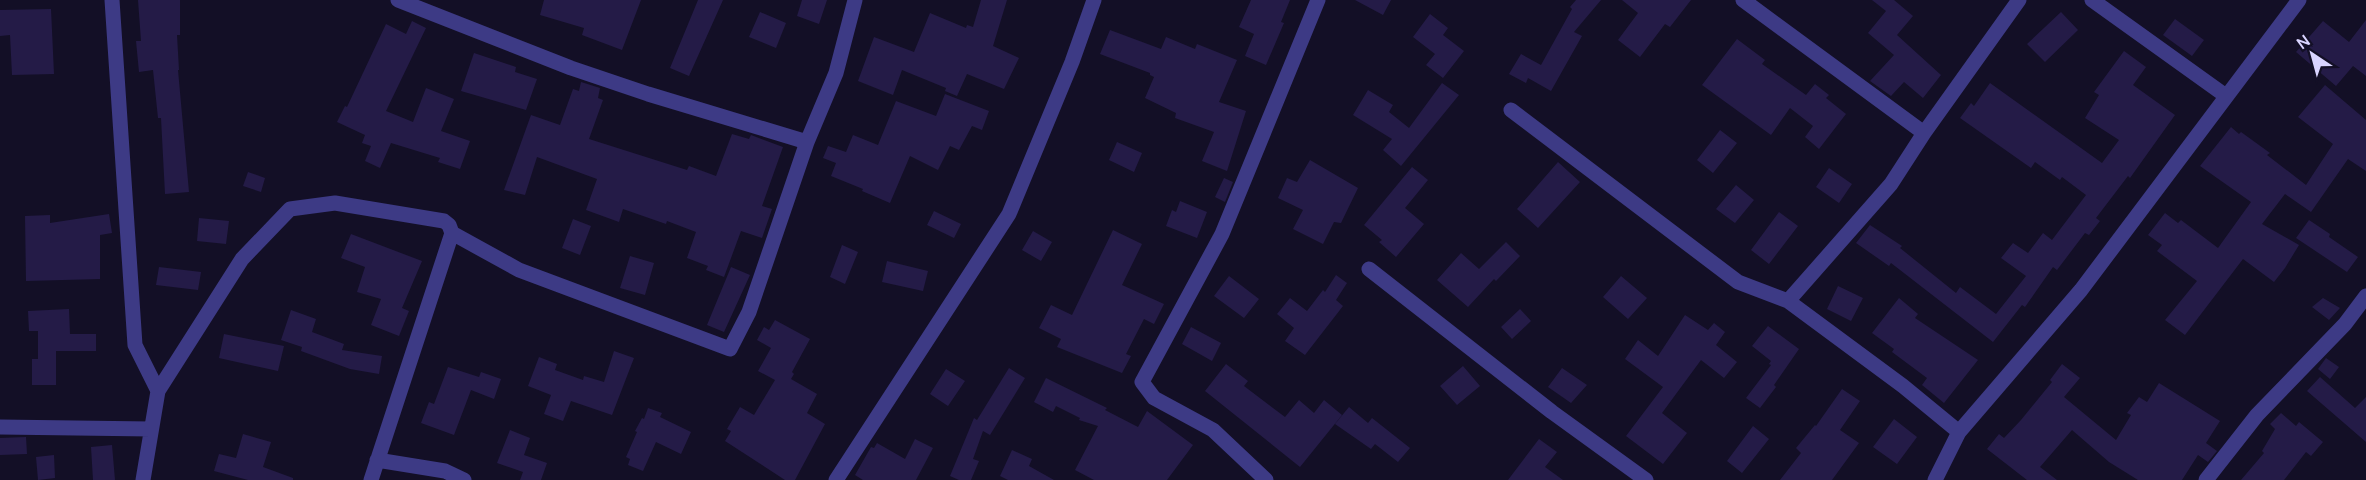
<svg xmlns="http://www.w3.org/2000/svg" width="2366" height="480" font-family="Manrope,sans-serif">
<rect width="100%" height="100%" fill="#130f26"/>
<path fill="#241b47" d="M138 0H180V35H177L179 70H178L189 192 165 194 161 118H158L153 70 139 72 136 41H141Z
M544 0H641L622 50 582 35 584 28 540 15Z
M698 0H723L689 76 670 68Z
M802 0H827L819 24 797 16Z
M981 0H1007L993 46 1019 58 1004 89 967 74 957 96 945 91 946 88 902 70 893 95 858 81 874 37 914 52 930 13 966 28 967 25 973 27Z
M1251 0H1290L1281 22 1284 23 1266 65 1245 56 1254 34 1239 27Z
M1355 0H1391L1383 15Z
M1576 0H1601L1574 32 1582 36 1551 91 1528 78 1526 83 1509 74 1521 54 1541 65 1572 9 1570 7Z
M1622 0H1691L1670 27 1665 24 1640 57 1618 40 1638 13Z
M1872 0H1894L1913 16 1897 35 1941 75 1923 98 1904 82 1891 96 1870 81 1894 55 1868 33 1886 11Z
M51 9 54 74 12 75 10 35 0 36V10Z
M760 12 786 23 776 48 749 37Z
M2061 12 2078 30 2045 62 2027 44Z
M1430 14 1448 28 1443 35 1464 51 1443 78 1426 65 1435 54 1413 37Z
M2175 19 2204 40 2192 56 2163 35Z
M2366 20V76L2353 66 2336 86 2296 52 2323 21 2349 42Z
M412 21 426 28 386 111 413 122 426 88 454 99 441 131 470 141 460 169 438 162 440 158 391 143 380 168 365 161 371 146 362 143 365 135 337 122 345 106 347 107 386 24 406 34Z
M1110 30 1161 49 1166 37 1195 49 1197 44 1237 60 1219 102 1246 111 1227 171 1202 161 1214 132 1175 118 1176 113 1145 98 1154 77 1150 75V73L1100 54Z
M1737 39 1765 60 1762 64 1806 95 1815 84 1829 95 1826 98 1846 114 1819 149 1805 137 1813 126 1790 108 1771 135 1702 85Z
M2124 51 2146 67 2133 85 2175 115 2130 178 2128 176 2096 218 2100 221 2089 235 2085 233 2057 270 2053 267 2025 307 2022 305 1993 342 1891 263 1889 266 1856 243 1870 225 1902 246 1900 248 1956 293 1960 287 1996 314 2026 276 2001 258 2013 243 2028 253 2043 233 2052 240 2086 195 2062 177 2060 180 2035 162 2031 168 1960 118 1971 103 1974 106 1990 83 2102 163 2119 140 2085 118 2099 95 2094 92Z
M474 53 516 67 515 72 537 79 526 110 461 91Z
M581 82 600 88 598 98 603 100 589 139 687 170 689 166 716 176 732 134 749 139 751 135 783 147 762 206 772 209 762 238 741 231 724 277 706 270 708 266 687 258 696 232 667 221 666 224 623 209 619 222 586 210 597 179 537 157 525 195 504 190 531 115 560 125 573 89 579 91Z
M1442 83 1459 95 1401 166 1383 150 1392 139 1353 115 1368 90 1393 105 1389 112 1409 128Z
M2325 85 2366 120V171L2348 159 2311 212 2285 194 2262 224 2299 245 2285 268 2274 282 2243 259 2185 335 2165 320 2197 281 2157 251 2162 245 2148 235 2165 213 2178 223 2181 220 2218 248 2251 202 2200 166 2231 127 2239 134 2241 132 2270 153 2267 155 2306 185 2333 144 2298 117Z
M945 94 989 111 982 130 972 126 959 150 950 146 938 170 910 156 890 203 862 191 863 189 831 176 836 163 823 158 828 146 846 152 853 135 878 145 896 101 936 116Z
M1720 130 1737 143 1713 173 1697 160Z
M1117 142 1142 153 1134 172 1109 160Z
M1310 160 1358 188 1341 223 1334 222 1323 244 1293 229 1303 210 1278 198 1287 178 1297 182Z
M1558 162 1580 182 1538 228 1517 209Z
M1412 167 1428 180 1405 208 1424 224 1396 257 1379 242 1382 240 1364 225Z
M1829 168 1852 184 1839 203 1816 187Z
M248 172 265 178 261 192 243 186Z
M1224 178 1233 182 1225 202 1215 197Z
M1736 185 1754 200 1735 223 1716 209Z
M1180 201 1207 212 1197 238 1166 226 1172 210 1176 212Z
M934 211 961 224 954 238 927 225Z
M1779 212 1798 226 1769 264 1751 250Z
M109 214 112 233 100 235V279L26 281 25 216 50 215V223Z
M199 218 229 221 226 244 197 241Z
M573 219 591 226 580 255 562 248Z
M2309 220 2330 234 2329 237 2358 257 2347 272 2296 238Z
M1113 230 1142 244 1122 285 1164 304 1154 324 1144 319 1126 354 1131 356 1122 373 1057 347 1061 339 1039 328 1051 305 1072 315Z
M1033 231 1052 242 1041 261 1022 250Z
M351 234 422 261 402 308 409 311 399 336 371 325 381 299 357 292 365 267 341 258Z
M1506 242 1520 256 1496 281 1494 279 1468 307 1437 280 1461 253 1479 269Z
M842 245 858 252 845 284 830 277Z
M630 256 654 263 645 295 620 288Z
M887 261 928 271 923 291 882 282Z
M159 267 201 272 198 290 156 285Z
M731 267 750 275 724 332 707 325Z
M1336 275 1347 283 1336 300 1343 306 1305 355 1285 341 1294 328 1277 314 1290 298 1307 311 1323 290 1325 292Z
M1229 276 1259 299 1244 318 1214 296Z
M1621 276 1647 298 1628 319 1603 297Z
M1838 286 1863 298 1851 321 1827 309Z
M1899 298 1918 314 1915 318 1978 360 1944 403 1922 385 1927 378 1892 352 1894 349 1872 333Z
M2323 298 2340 308 2329 320 2312 307Z
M69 309 70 334H96V351H56V385H32V359H38V331H29L28 311Z
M1520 309 1531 321 1512 339 1501 327Z
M291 310 316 319 312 332 344 344 342 350 382 356 379 374 350 369 301 351 302 347 281 340Z
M1685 315 1708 330 1714 323 1725 332 1716 345 1737 362 1724 378 1701 360 1662 413 1687 433 1663 464 1626 436 1663 387 1625 359 1638 340 1658 356Z
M775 320 810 339 792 372 794 374 791 379 817 394 807 413 825 424 795 480H785L725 441 731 431 727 429 740 407 754 415 775 380 758 371 771 348 757 340 764 327 769 330Z
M1768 326 1799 349 1774 385 1776 387 1760 408 1746 398 1771 365 1769 364 1771 361 1752 346Z
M1191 327 1221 343 1212 361 1182 344Z
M224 334 284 346 278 371 219 358Z
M614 351 634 358 612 415 571 401 563 421 544 414 551 395 528 386 539 357 557 364 555 370 583 380 584 376 604 382Z
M2326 358 2339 367 2330 379 2318 369Z
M1226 364 1248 381 1244 386 1285 417 1299 400 1314 413 1324 400 1342 415 1300 467 1205 391Z
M2062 364 2080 378 2064 397 2116 440 2131 415 2127 413 2139 397 2147 402 2159 383 2220 421 2206 443 2217 451 2208 462 2198 455 2182 480H2138L2109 462 2072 430 2040 467 2057 480H2027L1987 449 1999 434 2004 438 2021 420 2052 382 2050 380Z
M1463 366 1480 386 1457 405 1440 386Z
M448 367 479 377 481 372 501 379 494 399 471 390 454 435 421 423 429 402 434 404Z
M1009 368 1025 378 990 435 983 431 973 459 979 461 971 480H959L950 476 974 418 977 420Z
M1562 368 1587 385 1571 403 1548 387Z
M946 369 965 381 948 406 930 394Z
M2320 377 2355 408 2366 397V442L2307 391Z
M1046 378 1107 408 1105 410 1138 427 1147 411 1193 445 1167 480H1094L1075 470 1098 426 1079 420 1080 418 1056 406 1053 412 1034 402Z
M1842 389 1860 401 1840 430 1859 443 1832 480H1780L1801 453 1796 448 1815 425 1816 426Z
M1349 407 1368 423 1372 418 1410 448 1398 462 1375 444 1371 449 1335 424Z
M648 408 662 413 660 417 691 432 681 454 656 442 643 471 628 465 630 459 626 457 637 432 635 431 642 418 644 419Z
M2281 413 2296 426 2299 422 2323 442 2311 456 2306 452 2284 480H2241L2264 453 2262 451 2275 429 2270 424Z
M1894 419 1917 437 1897 464 1873 447Z
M1753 426 1769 439 1742 473 1727 461Z
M510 430 530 438 524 455 547 463 541 480H520L523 472 497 463Z
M243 434 271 442 263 467 293 478V480H248L214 471 219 454 236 458Z
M26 437 27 454 0 455V438Z
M915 439 933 448 916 480H863L855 475 871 447 874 448 877 443 905 459Z
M1539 439 1557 452 1545 467 1563 480H1508Z
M112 445 115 480H93L91 447Z
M1012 450 1032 459 1029 466 1054 480H1008L1000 476Z
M54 455 55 478 38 480 36 457Z"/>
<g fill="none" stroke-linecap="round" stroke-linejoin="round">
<path stroke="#3d3a85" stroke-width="15" d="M112 0 135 345 158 391 143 480
M398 0 571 68 648 94 807 142
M1743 0 1924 133
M2092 0 2226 96
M1511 110 1738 282 1788 301 1903 386 1959 432
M452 233 519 270 730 349 749 312 807 142 836 73 855 0
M1369 269 1552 412 1646 480
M1788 301 1891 184 1924 133 2019 0
M158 391 242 259 290 209 335 203 444 221 449 225 452 233 371 480
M0 427 151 429
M377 460 445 471 464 480
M836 480 1009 214 1072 62 1094 0
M1266 480 1213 430 1154 398 1142 382 1222 234 1318 0
M1935 480 1959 432 2081 290 2299 0
M2206 480 2257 415 2345 324 2366 296"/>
</g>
<g transform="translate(2312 54) rotate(324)" stroke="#130f26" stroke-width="4.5" paint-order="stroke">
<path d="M0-4.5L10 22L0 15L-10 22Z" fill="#d9d4ff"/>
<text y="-9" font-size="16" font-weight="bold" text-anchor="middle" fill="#d9d4ff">N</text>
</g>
</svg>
